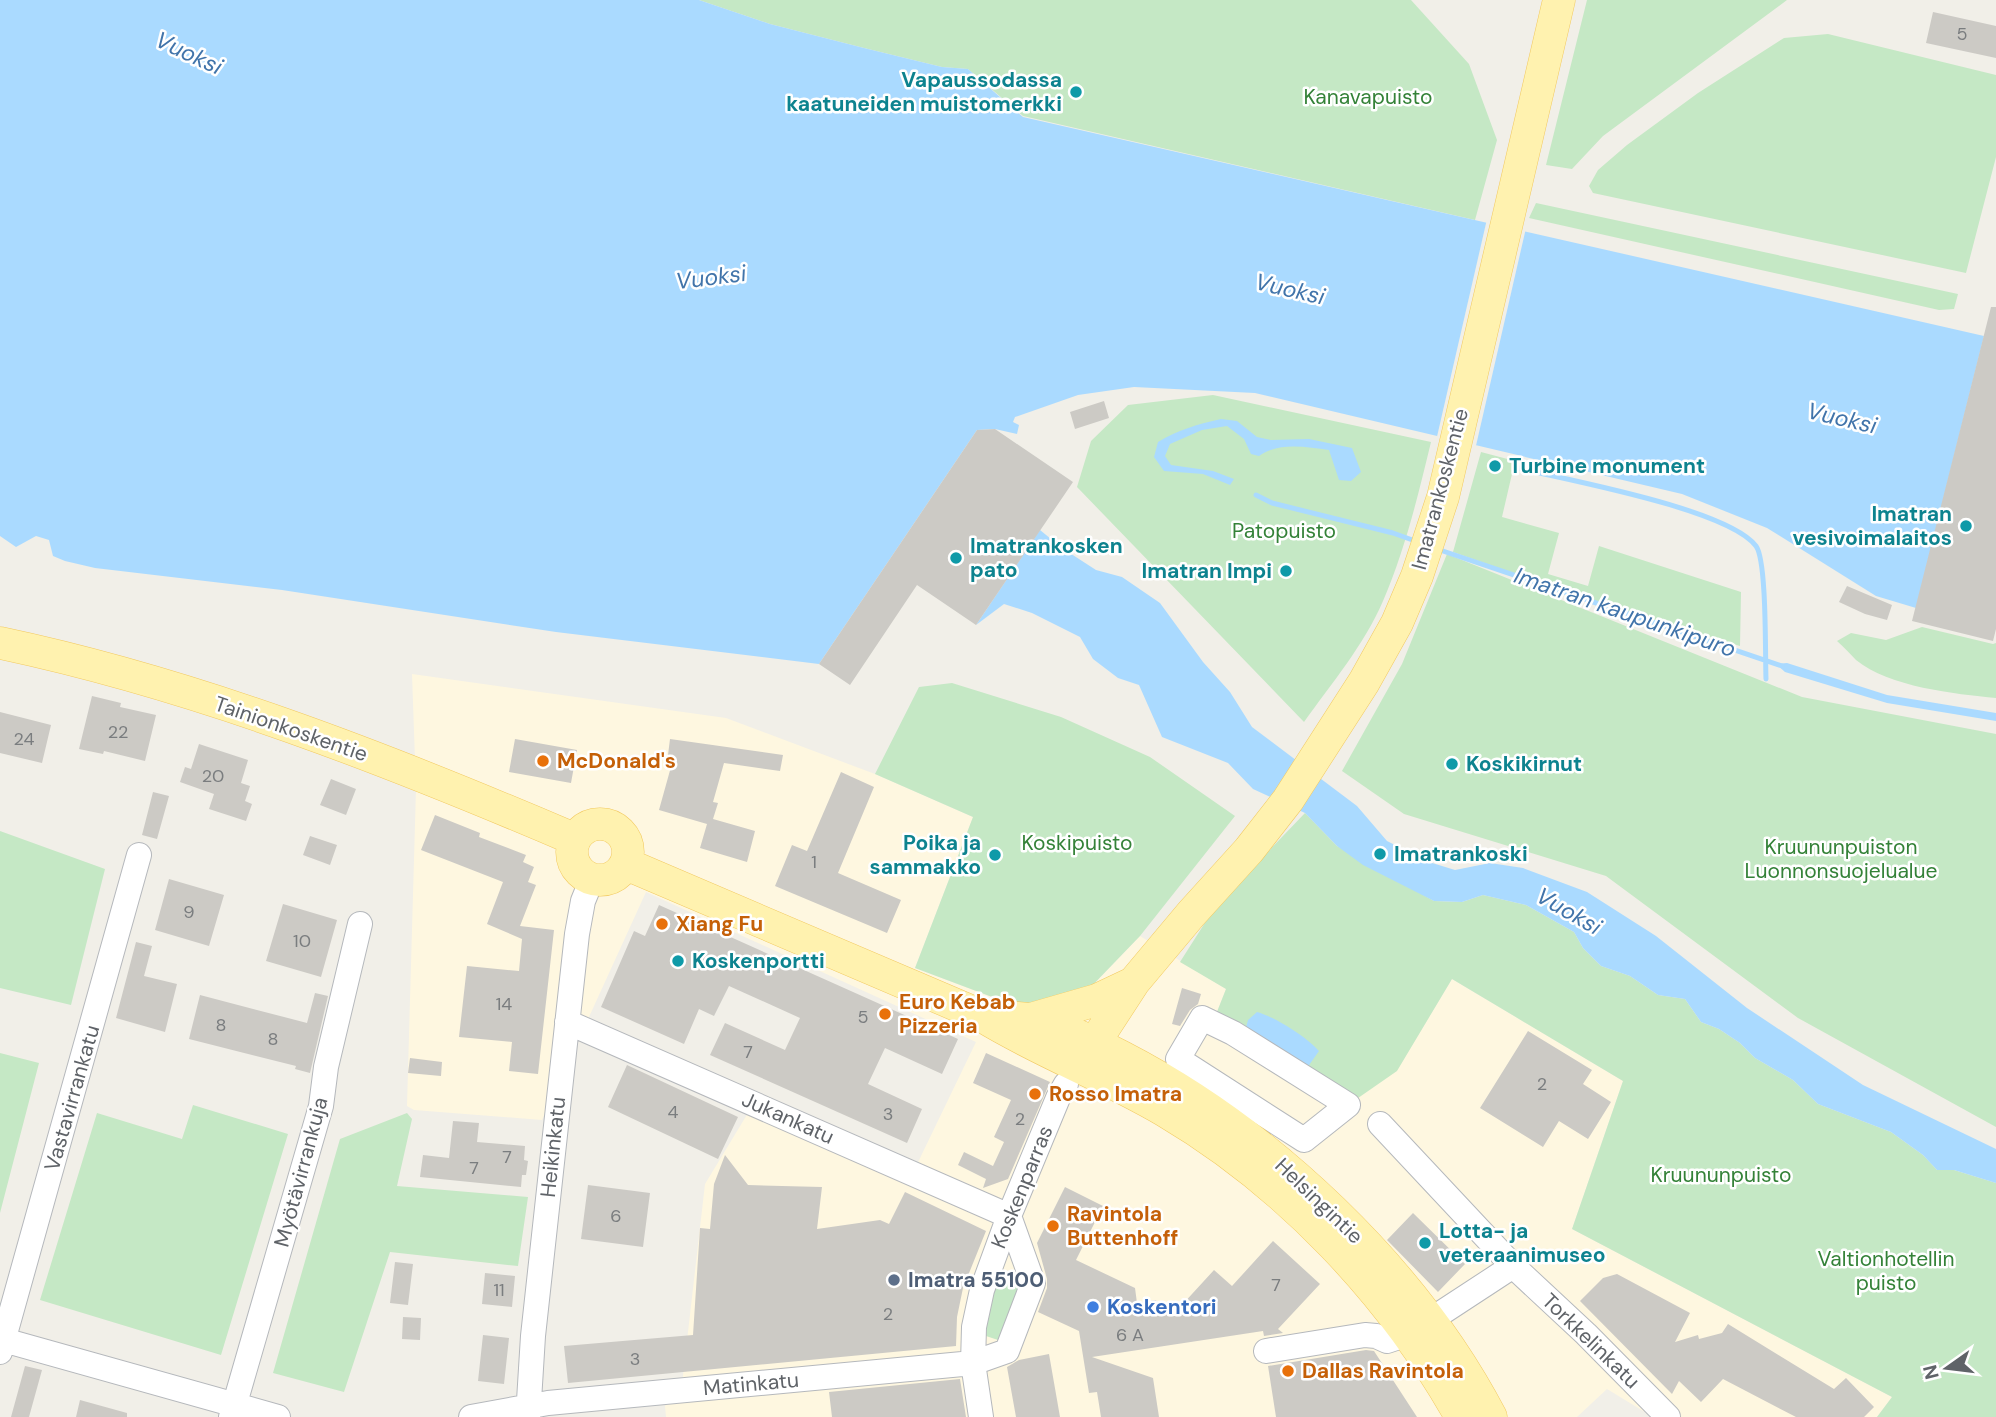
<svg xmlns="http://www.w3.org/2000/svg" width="1996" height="1417" font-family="'DM Sans',sans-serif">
<rect width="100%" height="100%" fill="#f1efe8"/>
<path fill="#fef7e0" d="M412 674 726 718 875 774 973 817 915 968 1019 1007 1087 991 1140 936 1226 989 1213 1022 1397 1070 1452 979 1623 1081 1572 1229 1892 1397 1877 1417H1653L1607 1389 1577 1417H666L665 1406 682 1384 705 1184 748 1113 908 1183 976 1042 646 892 542 1120 414 1110 407 1106 416 789Z"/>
<path fill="#c5e8c5" d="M699 0H1411L1469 64 1497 140 1475 220 1023 116 968 69 942 67 864 48 770 24Z
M1587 0H1787L1603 136 1572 169 1546 165Z
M1828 34 1996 75V157L1966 273 1593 193 1589 186 1598 170 1627 145 1698 93 1784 38Z
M1536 203 1958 294 1954 309 1939 310 1529 218Z
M1213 395 1431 442C1418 496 1405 550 1383 601 1364 645 1332 683 1304 722L1077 487 1091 441 1128 405Z
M1481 452 1515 461 1502 517 1559 533 1548 574 1588 586 1599 546 1741 592 1740 646 1580 597 1453 552Z
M1447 554 1802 697 1996 734V1127L1798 1018 1606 876 1404 814 1342 771 1402 664Z
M1922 627 1993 644 1996 643V698C1955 694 1889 687 1856 660 1850 654 1844 647 1837 641L1851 633 1886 640Z
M952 683 1061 717 1150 757 1235 816 1140 936 1087 991 1019 1007 915 968 973 817 875 774 919 687Z
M1305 813 1337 846 1434 901 1462 902 1483 895 1526 905 1574 932 1583 948 1601 966 1630 976 1658 995 1685 999 1701 1022 1719 1029 1740 1043 1755 1058 1793 1080 1818 1104 1891 1132 1923 1155 1937 1170H1954L1996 1183V1417H1877L1892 1397 1572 1229 1623 1081 1452 979 1397 1071 1348 1105 1213 1022 1226 989 1180 962 1215 907Z
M0 831 105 869 71 1005 0 988Z
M0 1053 39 1063 0 1213Z
M193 1105 288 1134 221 1355 40 1300 97 1113 182 1139Z
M407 1113 412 1119 397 1186 528 1197 518 1266 390 1252 344 1392 273 1373 340 1139Z
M998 1274 1027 1284 1004 1342 980 1334Z"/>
<path fill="#aadaff" d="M0 0H699L770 24 864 48 942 67 968 69 1023 117 1984 336 1916 608 1876 596 1767 528 1682 494 1255 393 1134 387 1078 395 1015 417 1013 422 1019 425 1017 434 995 429 977 430 819 664 556 632 282 590 95 568 65 561 53 556 49 540 36 536 16 547 0 536Z
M1221 419 1237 421 1257 437 1271 440 1309 439 1352 448 1361 472 1351 481 1339 480 1329 450C1306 447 1278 442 1259 456L1251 454 1244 439 1227 426 1202 430 1170 444 1165 456 1171 465 1213 471 1234 479 1230 485 1203 474 1164 471 1154 457 1158 442C1178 430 1198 424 1221 419Z
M1040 530 1062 548 1096 570 1122 577 1160 603 1203 662 1230 692 1252 727 1357 806 1387 841 1429 862 1455 870 1490 863 1523 868 1587 892 1656 936 1747 1008 1863 1085 1996 1149V1183L1954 1170H1937L1923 1155 1891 1132 1818 1104 1793 1080 1755 1058 1740 1043 1719 1029 1701 1022 1685 999 1658 995 1630 976 1601 966 1583 948 1574 932 1526 905 1483 895 1462 902 1434 901 1363 865 1337 846 1305 813 1253 789 1228 763 1162 737 1139 685 1118 678 1093 659 1080 637 1032 613 1004 604 976 625Z
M1787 663 1887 695 1996 713V721L1887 703 1785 672 1776 664Z
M1257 1012C1275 1017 1307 1037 1319 1051L1307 1068 1245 1031 1248 1020Z"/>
<path fill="#f1efe8" d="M1487 219 1526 228 1475 450 1436 441Z"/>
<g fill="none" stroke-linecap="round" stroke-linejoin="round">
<path stroke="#aadaff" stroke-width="5" d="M1518 468C1567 480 1728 509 1756 546 1767 561 1765 655 1766 679
M1256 495 1272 503 1393 533 1418 542
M1437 549 1782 666"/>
</g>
<path fill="#cccac5" d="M1933 12 1996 26V58L1926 43Z
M1991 307H1996V629L1993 641 1912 621Z
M1104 401 1109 418 1075 429 1070 412Z
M995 429 1073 482 976 625 917 585 850 685 819 664 977 430Z
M1847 586 1892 605 1887 620 1865 614 1839 602Z
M92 696 121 703 120 707 156 715 145 761 104 751 103 754 79 749Z
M0 712 51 725 42 763 0 753Z
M515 739 577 750 571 783 509 772Z
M670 739 783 755 780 771 724 763 713 802 718 803 713 819 755 831 747 862 700 848 707 824 659 810 674 756 668 755Z
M199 744 248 760 241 783 250 786 245 801 252 804 246 821 209 809 214 794 180 782 185 767 191 769Z
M841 772 874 787 838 873 901 900 887 933 775 886 792 845 807 851Z
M331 779 356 789 346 815 320 805Z
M153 792 169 796 157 839 142 835Z
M435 815 480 833 479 837 526 855 523 862 534 867 528 882 536 885 520 926 554 930 538 1074 509 1071 512 1042 459 1037 467 966 519 971 522 939 487 924 503 882 421 850Z
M310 836 337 845 330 865 303 855Z
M169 879 224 895 209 946 155 930Z
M283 904 337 920 321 977 266 961Z
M659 905 958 1039 942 1074 885 1048 868 1084 922 1109 907 1143 710 1055 725 1023 785 1050 800 1018 729 986 714 1016 699 1009 684 1044 601 1007 634 931 645 936Z
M136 942 152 946 144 976 177 984 165 1032 116 1018Z
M1182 988 1201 994 1198 1004 1190 1010 1180 1026 1172 1024Z
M315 993 328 996 310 1073 295 1069 296 1066 189 1039 200 995 307 1023Z
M1528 1031 1592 1070 1583 1084 1611 1102 1588 1139 1559 1121 1543 1147 1480 1108Z
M986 1053 1050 1082 1008 1179 983 1188 986 1179 958 1165 964 1152 993 1166 1004 1142 994 1137 1011 1100 973 1083Z
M410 1058 442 1062 441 1076 408 1073Z
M627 1065 738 1117 718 1159 608 1107Z
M453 1121 479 1123 477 1142 525 1146 524 1160 528 1161 526 1175H522L521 1187 420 1177 423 1155 449 1158Z
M725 1155 748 1185 822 1187 817 1229 880 1220 889 1224 905 1192 986 1231 963 1288 957 1317 956 1346 568 1383 564 1346 693 1335 700 1228 710 1229 714 1184Z
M588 1185 650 1193 643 1247 581 1239Z
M1065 1187 1103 1206 1076 1260 1135 1288 1137 1303 1156 1300 1158 1309 1181 1306 1214 1270 1232 1286 1273 1241 1320 1284 1278 1329 1283 1333 1264 1336 1263 1331 1092 1357 1153 1378 1159 1417H1101L1097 1392 1089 1393 1079 1331 1038 1312 1047 1288V1279L1037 1243Z
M1413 1213 1465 1264 1438 1292 1387 1240Z
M395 1262 413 1264 408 1305 390 1303Z
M485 1273 515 1276 512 1307 482 1304Z
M1617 1274 1690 1313 1675 1342 1698 1335 1699 1339 1722 1333 1728 1324 1834 1389 1846 1378 1874 1407 1864 1417H1796L1723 1379 1701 1402 1679 1381 1672 1394 1580 1301 1603 1278Z
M403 1317 421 1318 420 1340 402 1339Z
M483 1335 509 1338 504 1384 478 1381Z
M1366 1350 1374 1351 1417 1417H1276L1268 1366Z
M1049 1354 1060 1417H1016L1007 1367 1019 1360Z
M25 1366 42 1370 29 1417H11Z
M960 1379 966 1417H832L829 1392Z
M80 1400 127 1413V1417H76Z"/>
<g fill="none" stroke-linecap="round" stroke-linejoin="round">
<g stroke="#b5b8bc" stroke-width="26">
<path id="minor" d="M1202 1018 1233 1033 1348 1105 1304 1140 1178 1059Z
M1380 1124 1513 1266 1586 1334 1668 1417
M0 1339 278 1417
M1266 1351 1365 1335 1376 1336 1387 1341 1408 1334 1429 1321 1513 1266
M0 1352 139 855
M231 1417 321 1106 326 1067 360 924
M471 1417 548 1403 973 1363 1007 1351 1033 1283 1009 1216 567 1022
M528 1417 533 1336 577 934 583 901 592 879
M981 1417 973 1363 974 1327 982 1290 1009 1216 1058 1098 1066 1084"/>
</g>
<g stroke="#f2c960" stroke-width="33">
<path id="major" d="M0 643C198 685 389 760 574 839
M572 852a28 28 0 1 1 56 0a28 28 0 1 1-56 0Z
M626 864 982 1016C1040 1052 1106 1076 1165 1111 1287 1183 1392 1294 1461 1417
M986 1016C1000 1017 1015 1017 1029 1019 1054 1023 1099 1045 1122 1057 1269 1133 1414 1270 1491 1417
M1031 1019 1097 1000 1133 983
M1080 1065 1134 982 1191 914 1249 850 1288 800 1364 682 1397 623 1417 576 1443 497 1559 0"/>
</g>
<use href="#minor" stroke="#fff" stroke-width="24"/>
<use href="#major" stroke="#fff2af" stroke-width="32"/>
</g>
<g fill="#0f9aa8" stroke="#fff" stroke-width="2.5">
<circle cx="1076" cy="92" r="7"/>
<circle cx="1495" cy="466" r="7"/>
<circle cx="1966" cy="526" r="7"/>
<circle cx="956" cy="558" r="7"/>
<circle cx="1286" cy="571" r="7"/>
<circle cx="1452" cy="764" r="7"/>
<circle cx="1380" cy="854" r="7"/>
<circle cx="995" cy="855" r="7"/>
<circle cx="678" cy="961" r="7"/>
<circle cx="1425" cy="1243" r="7"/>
</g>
<g fill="#e8710a" stroke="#fff" stroke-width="2.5">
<circle cx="543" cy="761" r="7"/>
<circle cx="662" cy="924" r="7"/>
<circle cx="885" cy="1014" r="7"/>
<circle cx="1035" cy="1094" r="7"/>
<circle cx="1053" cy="1226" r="7"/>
<circle cx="1288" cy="1371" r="7"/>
</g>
<circle fill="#5c6f8a" stroke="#fff" stroke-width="2.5" cx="894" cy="1280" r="7"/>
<circle fill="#3f7fe0" stroke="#fff" stroke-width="2.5" cx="1093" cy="1307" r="7"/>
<g text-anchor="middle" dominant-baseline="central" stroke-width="5" stroke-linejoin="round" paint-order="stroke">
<g font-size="18" fill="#7a7d7f">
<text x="1962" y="34">5</text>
<text x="118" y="732">22</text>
<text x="24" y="739">24</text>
<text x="213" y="776">20</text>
<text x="814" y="862">1</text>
<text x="189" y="912">9</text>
<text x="302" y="941">10</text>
<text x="504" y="1004">14</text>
<text x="863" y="1017">5</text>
<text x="221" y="1025">8</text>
<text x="273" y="1039">8</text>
<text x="748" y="1052">7</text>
<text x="1542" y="1084">2</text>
<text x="673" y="1112">4</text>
<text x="888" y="1114">3</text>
<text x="1020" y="1119">2</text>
<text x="507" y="1157">7</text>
<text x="474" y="1168">7</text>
<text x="616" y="1216">6</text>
<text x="1276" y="1285">7</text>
<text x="499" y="1290">11</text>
<text x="888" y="1314">2</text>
<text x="1130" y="1335">6 A</text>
<text x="635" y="1359">3</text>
</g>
<g font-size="21" font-weight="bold" fill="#0d838f" stroke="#fff" text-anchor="start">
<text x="1062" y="80" text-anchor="end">Vapaussodassa<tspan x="1062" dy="24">kaatuneiden muistomerkki</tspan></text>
<text x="1509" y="466">Turbine monument</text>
<text x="1952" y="514" text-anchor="end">Imatran<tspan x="1952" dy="24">vesivoimalaitos</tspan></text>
<text x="970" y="546">Imatrankosken<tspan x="970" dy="24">pato</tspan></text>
<text x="1272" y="571" text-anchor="end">Imatran Impi</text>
<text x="1466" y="764">Koskikirnut</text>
<text x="981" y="843" text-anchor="end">Poika ja<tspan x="981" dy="24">sammakko</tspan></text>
<text x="1394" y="854">Imatrankoski</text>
<text x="692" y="961">Koskenportti</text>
<text x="1439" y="1231">Lotta- ja<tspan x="1439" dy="24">veteraanimuseo</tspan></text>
</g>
<g font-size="21" fill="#348238" stroke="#fff">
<text x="1368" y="97">Kanavapuisto</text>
<text x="1284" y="531">Patopuisto</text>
<text x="1077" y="843">Koskipuisto</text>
<text x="1841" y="847">Kruununpuiston<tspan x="1841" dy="24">Luonnonsuojelualue</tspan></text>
<text x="1721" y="1175">Kruununpuisto</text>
<text x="1886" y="1259">Valtionhotellin<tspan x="1886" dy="24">puisto</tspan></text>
</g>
<g font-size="21" fill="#5f6368" stroke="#fff">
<text transform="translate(1440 489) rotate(-75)">Imatrankoskentie</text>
<text transform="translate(291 729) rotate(19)">Tainionkoskentie</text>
<text transform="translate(72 1098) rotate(-74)">Vastavirrankatu</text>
<text transform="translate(788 1118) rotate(24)">Jukankatu</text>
<text transform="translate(553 1147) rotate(-84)">Heikinkatu</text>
<text transform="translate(301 1172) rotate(-75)">Myötävirrankuja</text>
<text transform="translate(1022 1187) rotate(-68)">Koskenparras</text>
<text transform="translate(1319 1201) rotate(44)">Helsingintie</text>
<text transform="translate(1591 1341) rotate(44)">Torkkelinkatu</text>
<text transform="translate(751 1384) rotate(-5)">Matinkatu</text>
</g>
<g font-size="21" font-weight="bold" fill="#c56008" stroke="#fff" text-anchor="start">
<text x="557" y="761">McDonald's</text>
<text x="676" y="924">Xiang Fu</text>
<text x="899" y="1002">Euro Kebab<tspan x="899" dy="24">Pizzeria</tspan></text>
<text x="1049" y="1094">Rosso Imatra</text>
<text x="1067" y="1214">Ravintola<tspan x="1067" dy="24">Buttenhoff</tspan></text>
<text x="1302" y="1371">Dallas Ravintola</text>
</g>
<g font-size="21" font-weight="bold" fill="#4e5e75" stroke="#fff" text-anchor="start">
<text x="908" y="1280">Imatra 55100</text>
</g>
<g font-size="21" font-weight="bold" fill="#366cbe" stroke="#fff" text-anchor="start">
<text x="1107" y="1307">Koskentori</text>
</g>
<g font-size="23" font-style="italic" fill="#4174aa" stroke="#fff">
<text transform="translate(189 53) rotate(25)">Vuoksi</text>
<text transform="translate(711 277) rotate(-7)">Vuoksi</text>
<text transform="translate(1290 289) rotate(13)">Vuoksi</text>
<text transform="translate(1842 418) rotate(13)">Vuoksi</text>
<text transform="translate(1625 612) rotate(19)">Imatran kaupunkipuro</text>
<text transform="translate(1569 911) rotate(30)">Vuoksi</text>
</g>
</g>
<g transform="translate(1947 1368) rotate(256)" stroke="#ffffff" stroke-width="5" paint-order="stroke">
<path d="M0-5L12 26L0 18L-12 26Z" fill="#5f6368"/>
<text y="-10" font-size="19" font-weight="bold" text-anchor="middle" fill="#5f6368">N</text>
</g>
</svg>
